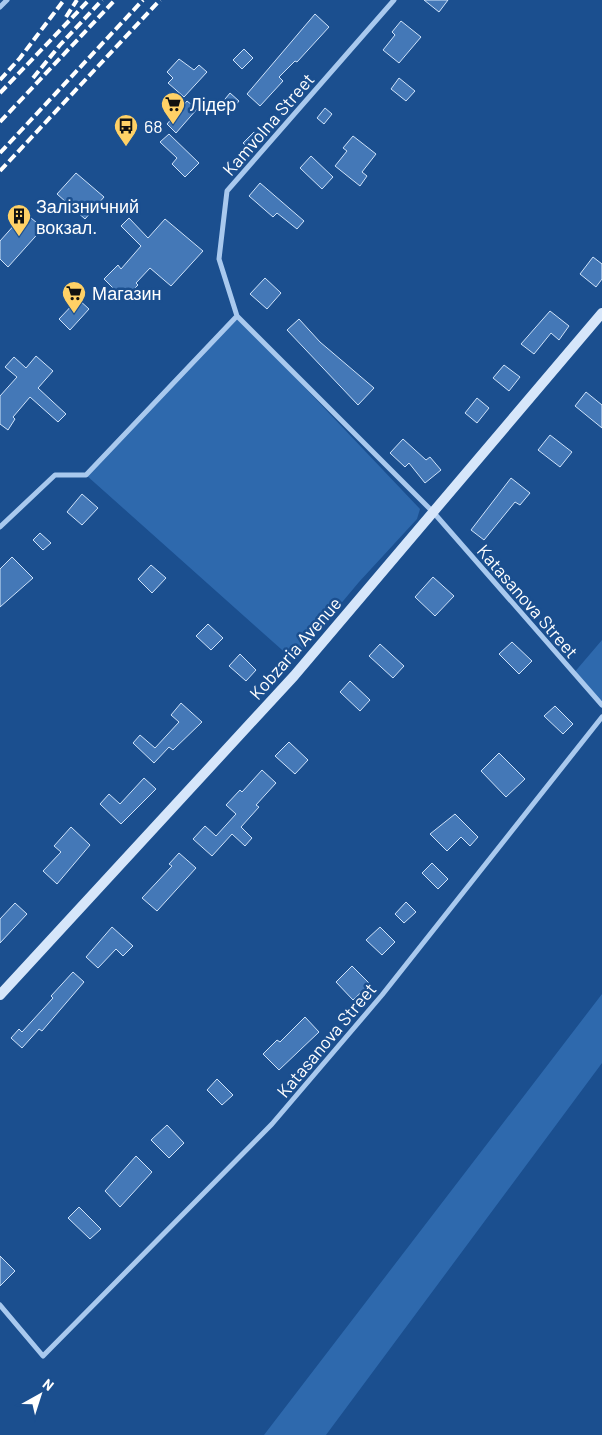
<svg xmlns="http://www.w3.org/2000/svg" width="602" height="1435" font-family="Barlow,sans-serif">
<rect width="100%" height="100%" fill="#1b4f8f"/>
<path fill="#2e69ad" d="M237 316 420 509 417 519 359 582 302 650 290 657 86 475Z
M602 640V705L573 674Z
M602 994V1063L326 1435H264Z"/>
<path fill="#4478b7" stroke="#cfe3fa" d="M424 0H448L439 12Z
M315 14 329 27 297 62 295 61 279 77 283 81 260 106 247 94Z
M401 21 421 37 399 63 383 50 395 35 392 32Z
M244 49 253 58 242 69 233 60Z
M179 59 194 70 199 65 207 72 184 97 168 83 173 78 167 72Z
M399 78 415 91 406 101 391 89Z
M230 93 239 101 230 112 221 104Z
M187 101 197 109 176 133 167 124Z
M325 108 332 114 324 124 317 118Z
M254 132 262 139 251 150 243 143Z
M169 134 199 163 185 177 172 164 177 158 160 142Z
M353 136 376 154 362 172 367 176 360 186 335 166 347 151 343 148Z
M311 156 333 177 322 189 300 168Z
M76 173 104 197 85 219 57 194Z
M260 183 304 221 297 229 277 213 273 217 249 196Z
M25 213 43 228 8 267 0 259V241Z
M129 218 148 238 165 219 203 251 171 286 150 268 136 283 138 285 124 299 104 279 118 265 121 269 141 246 121 226Z
M593 257 602 264V279L596 287 580 274Z
M265 278 281 293 267 309 250 294Z
M78 299 89 309 70 330 59 319Z
M550 311 569 326 559 340 551 333 534 354 521 344Z
M299 319 320 342 374 388 358 405 287 330Z
M36 356 53 371 38 388 66 414 58 422 30 397 13 417 15 419 8 430 0 424V396L17 377 5 367 14 357 26 368Z
M504 365 520 377 509 391 493 378Z
M586 392 602 405V428L575 406Z
M477 398 489 408 477 423 465 413Z
M550 435 572 452 560 467 538 450Z
M403 439 426 460 430 457 441 470 425 483 409 463 405 467 390 453Z
M511 478 530 493 520 505 515 502 484 540 471 530Z
M82 494 98 508 82 525 67 512Z
M40 533 51 543 43 550 33 540Z
M12 557 33 578 0 607V569Z
M151 565 166 578 152 593 138 579Z
M433 577 454 596 435 616 415 597Z
M208 624 223 638 211 650 196 636Z
M512 642 532 661 519 674 499 654Z
M380 644 404 666 393 678 369 656Z
M240 654 256 670 246 681 229 666Z
M350 681 370 700 360 711 340 692Z
M181 703 202 722 173 750 169 747 154 763 133 743 140 735 155 748 179 722 171 715Z
M555 706 573 724 563 734 544 716Z
M289 742 308 760 295 774 275 756Z
M499 753 525 779 506 797 481 771Z
M262 770 276 783 256 805 259 807 241 827 252 838 245 846 232 834 212 856 193 839 205 826 216 836 236 814 226 805 240 790 242 792Z
M144 778 156 789 121 824 100 804 109 794 120 804Z
M455 814 478 837 470 846 461 837 447 851 430 834Z
M71 827 90 845 57 884 43 871 61 852 54 846Z
M179 853 196 868 157 911 142 898 172 866 169 864Z
M432 863 448 879 438 889 422 873Z
M406 902 416 912 404 923 395 914Z
M15 903 27 914 0 943V919Z
M112 927 133 946 123 956 116 949 98 968 86 957Z
M380 927 395 942 382 955 366 940Z
M352 966 370 984 353 1000 336 982Z
M73 972 84 982 42 1031 39 1029 22 1048 11 1038 19 1029 22 1032 53 998 51 996Z
M305 1017 319 1032 279 1070 263 1054 277 1040 280 1042Z
M217 1079 233 1095 222 1105 207 1090Z
M167 1125 184 1143 169 1158 151 1140Z
M136 1156 152 1172 120 1207 105 1191Z
M79 1207 101 1229 90 1239 68 1218Z
M0 1256 15 1271 0 1286Z"/>
<g fill="none" stroke-linecap="round" stroke-linejoin="round">
<path stroke="#a9c9ee" stroke-width="5" d="M394 0 227 191 219 259 237 316 434 513 602 705
M0 7 7 0
M0 527 55 475H86L237 316
M0 1305 43 1356 272 1124 382 995 602 717"/>
<path stroke="#d6e6fa" stroke-width="10" d="M0 995 294 676 602 313"/>
<path stroke="#fff" stroke-width="4" stroke-dasharray="9 4" stroke-linecap="butt" d="M66 17 77 0
M33 78 60 45 102 0
M0 80 20 58 64 0
M0 93 89 0
M0 122 115 0
M0 153 143 0
M0 171 160 0"/>
</g>
<defs>
<g id="supermarket-pin" transform="scale(1.25)"><path d="M0 17L-7.5 6A9.5 9.5 0 1 1 7.5 6Z" fill="#ffd166" stroke="#1b4f8f"/><path d="M-6-5.5h2.5l.6 2H6L4.5 2H-2.5L-4.4-4H-6ZM-1.5 3.2a1.3 1.3 0 1 0 .1 0ZM3 3.2a1.3 1.3 0 1 0 .1 0Z" fill="#111"/></g>
<g id="bus-pin" transform="scale(1.25)"><path d="M0 17L-7.5 6A9.5 9.5 0 1 1 7.5 6Z" fill="#ffd166" stroke="#1b4f8f"/><path d="M-5-6H5V4H4V6H2V4H-2V6H-4V4H-5ZM-3.5-4V0h7V-4ZM-3.5 1.2v1.5H-2V1.2ZM2 1.2v1.5H3.5V1.2Z" fill="#111"/></g>
<g id="building-pin" transform="scale(1.25)"><path d="M0 17L-7.5 6A9.5 9.5 0 1 1 7.5 6Z" fill="#ffd166" stroke="#1b4f8f"/><path d="M-4-6H4V6H1V3H-1V6H-4ZM-2.5-4.3h1.7v1.8h-1.7ZM.8-4.3h1.7v1.8H.8ZM-2.5-1h1.7V.8h-1.7ZM.8-1h1.7V.8H.8Z" fill="#111"/></g>
</defs>
<g fill-rule="evenodd">
<use href="#supermarket-pin" x="173" y="104"/>
<use href="#bus-pin" x="126" y="126"/>
<use href="#building-pin" x="19" y="216"/>
<use href="#supermarket-pin" x="74" y="293"/>
</g>
<g text-anchor="middle" dominant-baseline="central" stroke-width="5" stroke-linejoin="round" paint-order="stroke">
<g font-size="18" fill="#fff" stroke="#1b4f8f" text-anchor="start">
<text x="190" y="104">Лідер</text>
<text x="144" y="126">68</text>
<text x="36" y="206">Залізничний<tspan x="36" dy="21">вокзал.</tspan></text>
<text x="92" y="293">Магазин</text>
</g>
<g font-size="18" fill="#fff" stroke="#1b4f8f">
<text transform="translate(268 124) rotate(-49)">Kamvolna Street</text>
<text transform="translate(528 601) rotate(49)">Katasanova Street</text>
<text transform="translate(295 648) rotate(-49)">Kobzaria Avenue</text>
<text transform="translate(326 1040) rotate(-50)">Katasanova Street</text>
</g>
</g>
<g transform="translate(40 1395) rotate(39)" stroke="#1b4f8f" stroke-width="4" paint-order="stroke">
<path d="M0-4L9 19L0 12L-9 19Z" fill="#ffffff"/>
<text y="-8" font-size="14" font-weight="bold" text-anchor="middle" fill="#ffffff">N</text>
</g>
</svg>
